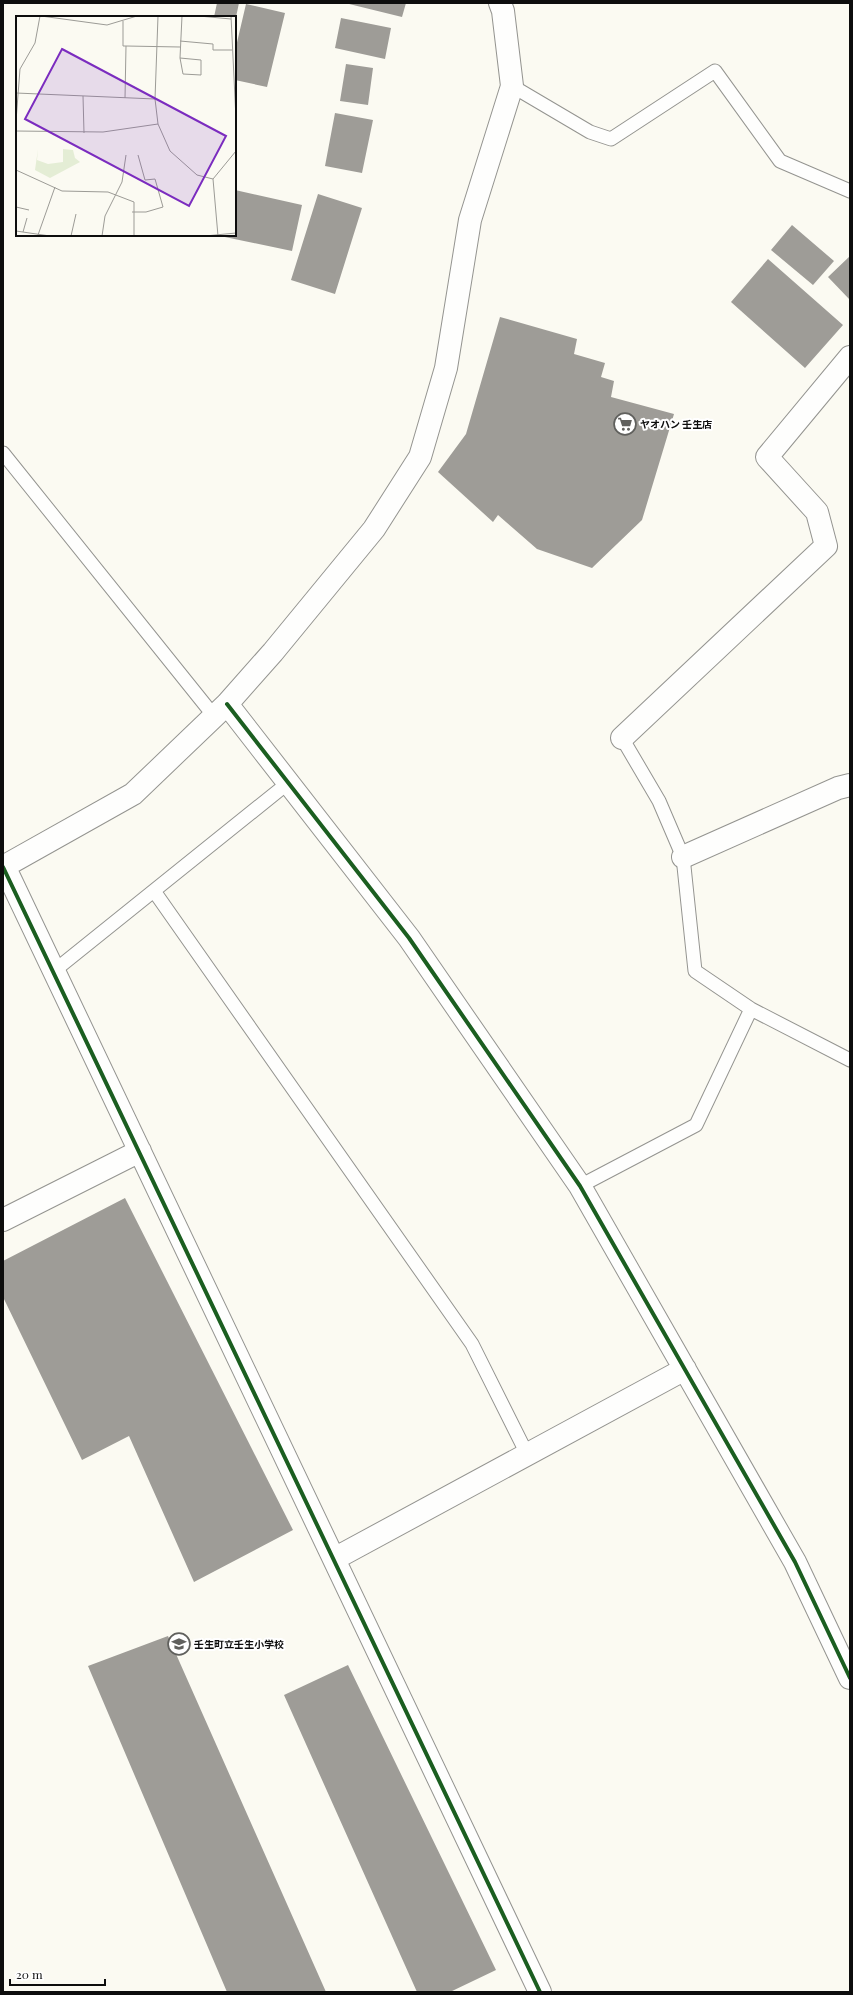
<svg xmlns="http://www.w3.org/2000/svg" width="853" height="1995" font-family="'Playfair Display','Noto Sans JP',serif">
<rect width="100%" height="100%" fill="#fbfaf2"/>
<path fill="#9e9c97" d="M217 3H239L236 17H214Z
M345 3H406L402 17Z
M246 4 285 13 267 87 235 80V51Z
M341 18 391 28 385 59 335 48Z
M346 64 373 68 368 105 340 101Z
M335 113 373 120 362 173 325 166Z
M235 190 302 205 292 251 220 236 235 235Z
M318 194 362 208 335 294 291 280Z
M792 225 834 261 813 285 771 250Z
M850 256V300L828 277Z
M768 259 843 325 805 368 731 302Z
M500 317 577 339 574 354 605 363 601 377 614 381 611 397 674 414 642 520 592 568 537 549 498 515 493 522 438 472 466 434Z
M125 1198 293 1530 194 1582 129 1436 82 1460 3 1297V1261Z
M168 1636 326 1992H227L88 1666Z
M348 1665 496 1970 450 1992H417L284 1695Z"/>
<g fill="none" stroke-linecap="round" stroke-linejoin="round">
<g stroke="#949490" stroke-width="15">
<path id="service" d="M512 86 590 132 611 139 715 71 780 161 850 191
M3 453 214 716
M622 738 659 801 683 857 695 971 751 1009 850 1060
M154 891 472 1344 527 1454
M54 971 288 783
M580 1186 696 1125 751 1009"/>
</g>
<g stroke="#949490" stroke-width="24">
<path id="minor" d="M227 704 409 938 580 1186 795 1562 850 1678
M622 738 826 546 817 512 767 457 850 357
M683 857 838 788 850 785
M4 866 540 1992
M3 867 133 794 227 704 273 652 374 529 420 457 446 368 470 220 512 86 503 11 500 3
M3 1220 140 1151
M334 1559 685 1369"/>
</g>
<use href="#service" stroke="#fefefd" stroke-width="13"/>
<use href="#minor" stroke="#fefefd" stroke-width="22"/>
<g stroke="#fff" stroke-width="6">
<path id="cycleway" d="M227 704 409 938 580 1186 795 1562 850 1678
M3 867 540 1992"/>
</g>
<use href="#cycleway" stroke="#1b5e20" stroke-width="4"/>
</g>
<defs>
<g id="supermarket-ring" transform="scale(1.15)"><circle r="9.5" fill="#fff" stroke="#60605d" stroke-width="1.5"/><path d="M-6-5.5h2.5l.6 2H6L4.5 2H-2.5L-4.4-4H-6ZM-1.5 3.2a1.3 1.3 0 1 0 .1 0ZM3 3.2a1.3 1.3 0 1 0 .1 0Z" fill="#60605d"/></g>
<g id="school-ring" transform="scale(1.15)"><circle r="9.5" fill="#fff" stroke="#60605d" stroke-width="1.5"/><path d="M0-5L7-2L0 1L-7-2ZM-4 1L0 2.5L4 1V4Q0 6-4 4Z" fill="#60605d"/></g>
</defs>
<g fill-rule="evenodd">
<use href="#supermarket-ring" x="625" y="424"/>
<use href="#school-ring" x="179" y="1644"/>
</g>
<g text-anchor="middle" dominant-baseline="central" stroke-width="4" stroke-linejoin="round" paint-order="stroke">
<g font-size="10" font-weight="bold" fill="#0d0d0d" stroke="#fff" text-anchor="start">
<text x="640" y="424">ヤオハン 壬生店</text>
<text x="194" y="1644">壬生町立壬生小学校</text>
</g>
</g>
<g transform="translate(16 16)">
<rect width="220" height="220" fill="#fbfaf2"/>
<path d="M22 133 21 144 32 148 47 146V133L57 134 59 142 64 146 34 162 19 154Z" fill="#e4edd5"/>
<path fill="none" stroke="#9c9b96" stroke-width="1" d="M25 0 91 9 121 0M142 0 139 83 142 108 154 135 181 159 197 163M183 0 215 3M215 0 220 103M107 5V30H110L109 82M164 25 197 28V34H216M110 30 164 31M164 42 185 44V59L167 58 164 42 166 0M0 77 139 83M67 80 68 117M0 105 4 53 19 27 24 0M0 115 87 116 142 108M0 154 46 175 92 176 118 186V220M0 191 13 194M116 196H130L147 191 139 163 129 164 122 139M0 215 34 220M7 216 11 202M22 219 39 171M55 220 60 198M86 220 89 200 106 166 110 139M189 220 220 217M202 220 197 163 220 135"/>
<path fill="#7b2cbf" fill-opacity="0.15" stroke="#7b2cbf" stroke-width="2" d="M46 33 210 120 173 190 9 103Z"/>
<rect width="220" height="220" fill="none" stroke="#0d0d0d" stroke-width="2"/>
</g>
<rect width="853" height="1995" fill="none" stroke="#0d0d0d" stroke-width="8"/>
<path d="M10 1979v6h95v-6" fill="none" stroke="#0d0d0d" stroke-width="2"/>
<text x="16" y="1979" font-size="12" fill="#0d0d0d" stroke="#ffffff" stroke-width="3" paint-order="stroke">20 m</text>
</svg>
